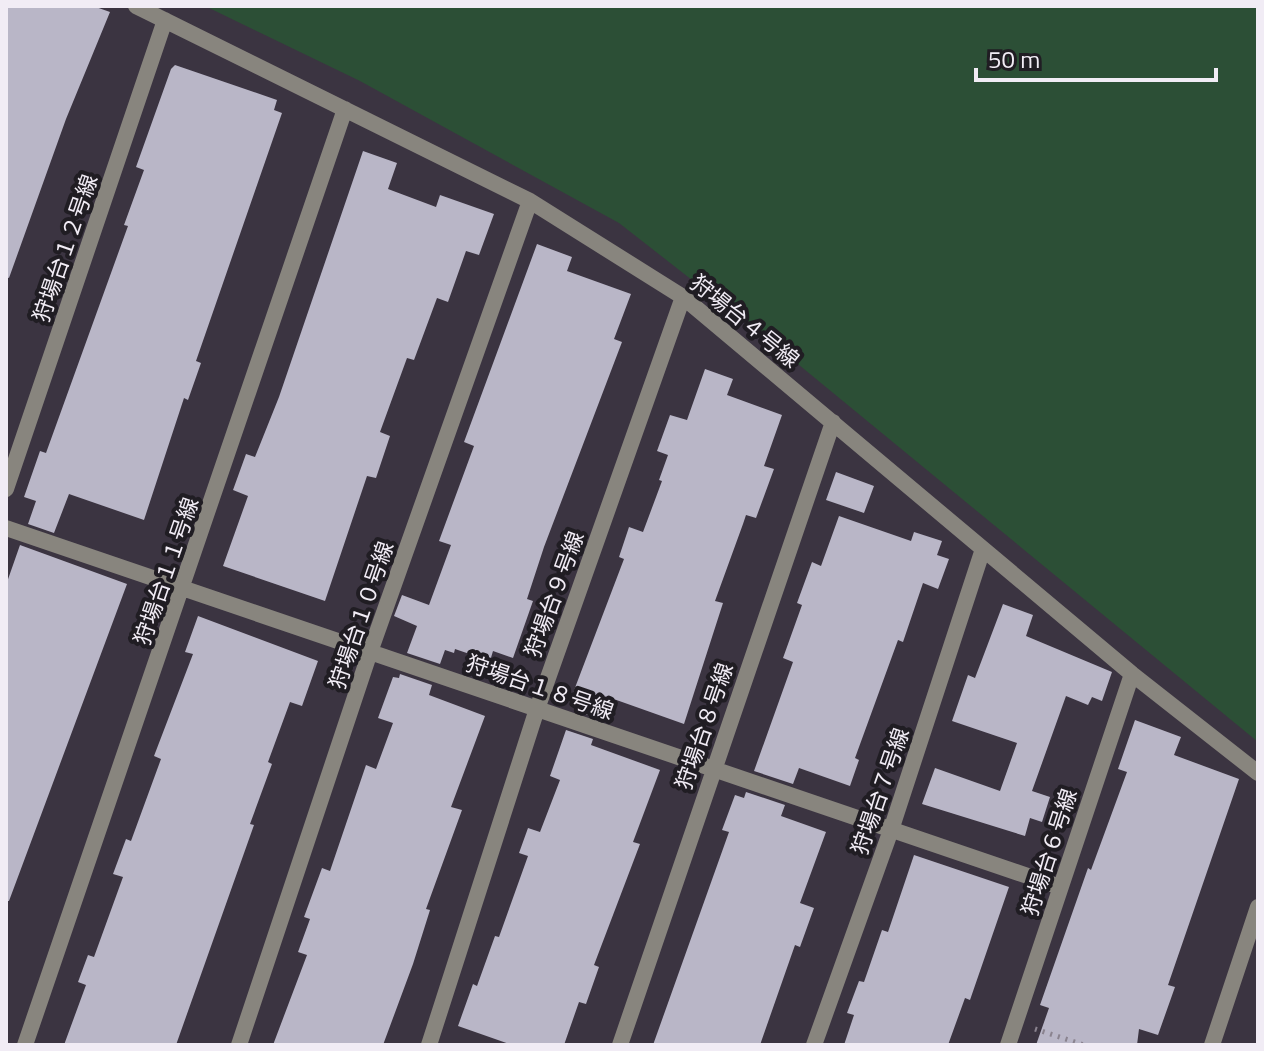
<svg xmlns="http://www.w3.org/2000/svg" width="1264" height="1051" font-family="'Titillium Web','Noto Sans JP',sans-serif">
<rect width="100%" height="100%" fill="#3b3441"/>
<path fill="#2c4f36" d="M205 6H1258V742L765 337 619 223 360 81Z"/>
<path fill="#b9b6c7" d="M6 6H93L110 12 66 119 9 278 6 277Z
M175 65 277 100 274 110 282 113 196 361 201 363 188 400 184 398 144 520 69 494 54 533 28 524 36 501 24 497 40 451 46 453 128 226 124 225 144 170 136 167 171 69Z
M363 151 397 163 388 189 436 207 440 195 494 214 479 255 466 251 448 302 437 298 414 360 407 358 380 432 390 436 376 478 367 476 325 601 223 566 248 496 233 490 246 454 255 457 279 397Z
M537 244 572 257 567 271 631 294 614 339 622 342 544 547 527 599 533 601 513 658 493 651 490 661 455 649 454 653 445 650 440 664 407 653 417 626 394 616 402 595 429 605 451 545 439 541 474 446 464 442Z
M705 369 733 379 727 395 782 415 764 466 774 469 756 518 746 515 743 524 715 601 723 603 684 724 608 697 600 719 574 710 579 695 573 693 624 559 619 557 629 527 643 532 662 481 659 480 668 455 657 451 670 415 687 420Z
M836 472 874 486 864 513 826 500Z
M839 516 911 541 914 532 942 541 937 555 949 559 938 589 923 583 903 642 898 640 855 758 859 760 850 786 799 768 793 784 754 771 793 662 783 658 802 605 797 603 812 562 821 566Z
M20 545 127 584 9 901H6V585Z
M1003 604 1033 615 1026 636 1112 672 1102 701 1092 697 1088 705 1066 696 1032 791 1050 797 1042 822 1030 818 1025 836 922 804 935 768 1000 791 1017 743 952 721 968 675 975 678Z
M198 616 318 661 302 706 290 702 268 762 272 764 250 824 254 825 176 1045H64L86 985 78 982 88 955 94 957 123 877 113 874 126 839 131 841 161 759 154 756 193 654 185 652Z
M400 674 432 685 429 695 485 716 451 807 462 810 426 909 430 910 413 964 383 1045H273L307 955 298 952 310 919 304 917 322 868 330 871 366 765 376 769 393 723 378 718 393 677 399 678Z
M1135 720 1181 737 1174 755 1239 779 1168 985 1175 987 1158 1035 1139 1029 1137 1045H1036L1049 1008 1040 1005 1088 868 1091 870 1127 772 1118 769Z
M566 730 593 739 591 745 660 770 633 842 640 844 594 965 599 967 586 1004 579 1002 564 1045H512L458 1026 473 984 477 986 495 936 499 937 528 856 519 853 528 828 540 832 560 780 550 776Z
M746 792 785 805 781 816 826 832 800 903 814 908 800 947 795 945 760 1045H653L729 832 722 830 735 795 744 798Z
M914 855 1009 887 970 1000 965 998 948 1045H844L854 1015 847 1013 859 981 864 982 882 930 888 932Z"/>
<g fill="none" stroke-linecap="round" stroke-linejoin="round">
<path stroke="#8a838f" stroke-width="5" stroke-dasharray="2 6" stroke-linecap="butt" d="M1035 1029 1084 1045"/>
<path stroke="#88857e" stroke-width="16" d="M136 6 530 201 683 297 1132 674 1258 773
M6 489 165 20
M6 528 1060 887
M25 1045 345 109
M239 1045 370 652 530 201
M429 1045 537 709 683 297
M620 1045 833 422
M814 1045 891 830 983 549
M1008 1045 1132 674
M1212 1045 1258 907"/>
</g>
<g text-anchor="middle" dominant-baseline="central" stroke-width="8" stroke-linejoin="round" paint-order="stroke">
<g font-size="22" fill="#f1ecf5" stroke="#201d23">
<text transform="translate(65 248) rotate(-71)">狩場台１２号線</text>
<text transform="translate(745 321) rotate(39)">狩場台４号線</text>
<text transform="translate(166 571) rotate(-71)">狩場台１１号線</text>
<text transform="translate(554 594) rotate(-70)">狩場台９号線</text>
<text transform="translate(361 615) rotate(-71)">狩場台１０号線</text>
<text transform="translate(540 687) rotate(19)">狩場台１８号線</text>
<text transform="translate(704 726) rotate(-71)">狩場台８号線</text>
<text transform="translate(880 791) rotate(-71)">狩場台７号線</text>
<text transform="translate(1049 852) rotate(-72)">狩場台６号線</text>
</g>
</g>
<rect width="1264" height="1051" fill="none" stroke="#f1ecf5" stroke-width="16"/>
<path d="M976 68v12h240v-12" fill="none" stroke="#f1ecf5" stroke-width="4"/>
<text x="988" y="68" font-size="24" fill="#f1ecf5" stroke="#201d23" stroke-width="6" paint-order="stroke">50 m</text>
</svg>
